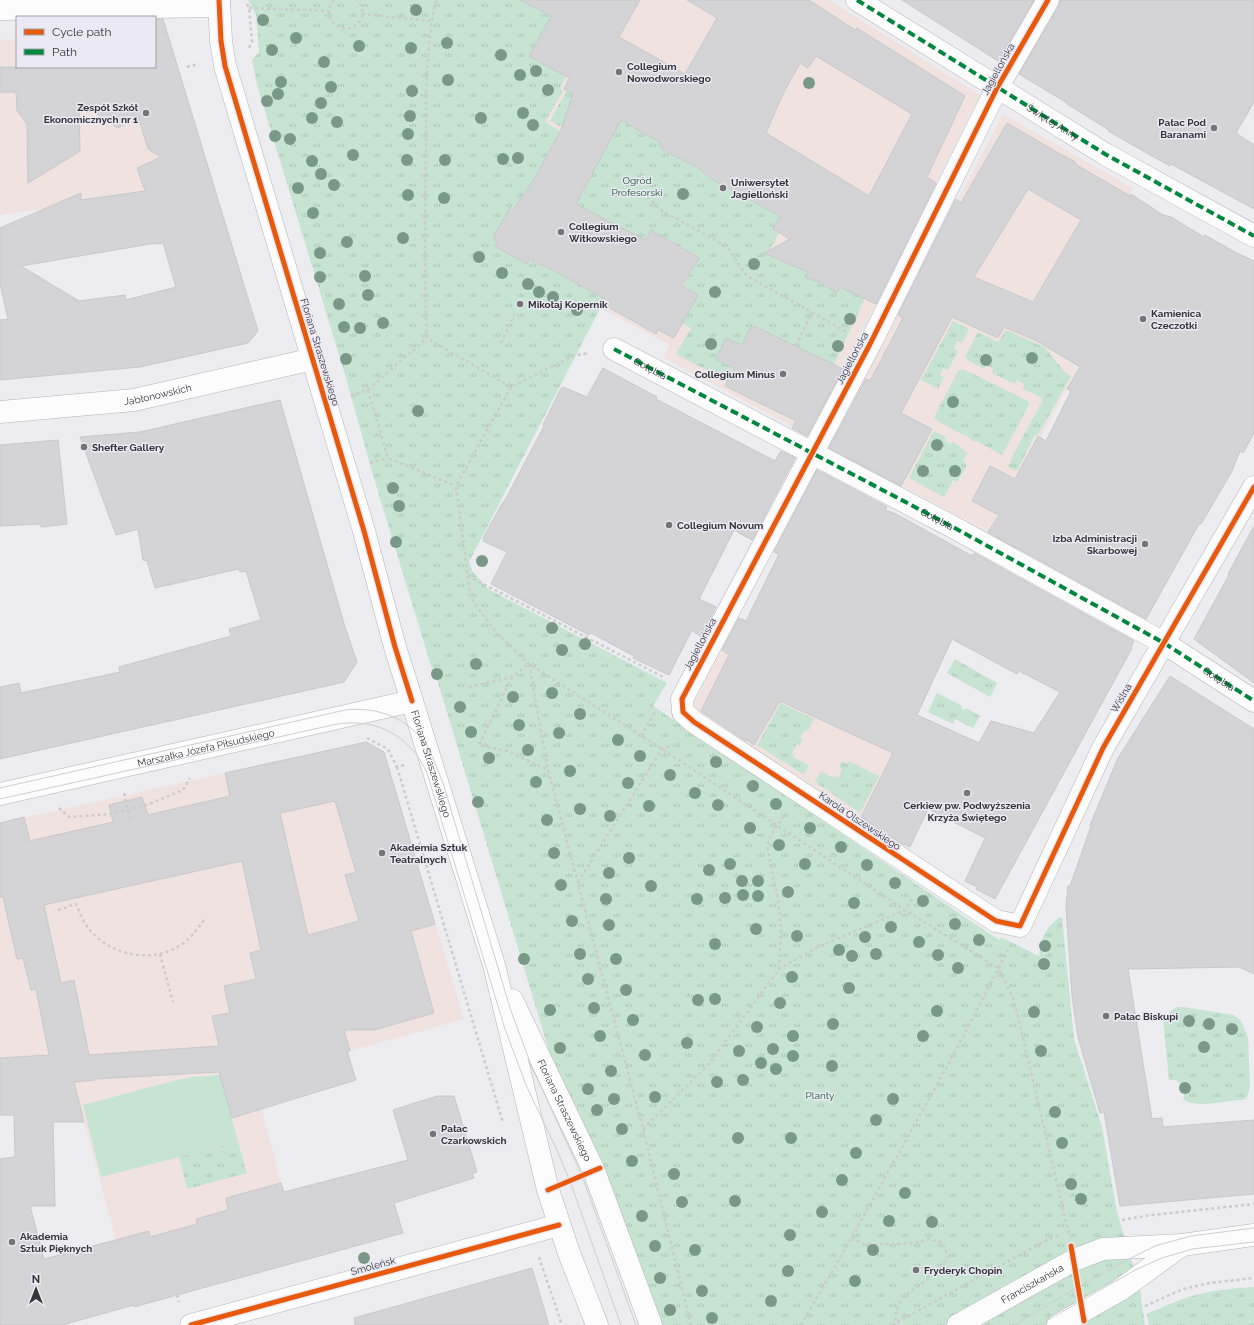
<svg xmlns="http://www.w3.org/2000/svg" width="1254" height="1325" font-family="Raleway,sans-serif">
<defs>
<pattern id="grass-tufts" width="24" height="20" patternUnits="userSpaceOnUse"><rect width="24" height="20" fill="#c6e4d1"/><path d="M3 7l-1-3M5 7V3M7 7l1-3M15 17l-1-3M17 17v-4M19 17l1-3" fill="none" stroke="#abc4b4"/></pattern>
</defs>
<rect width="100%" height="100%" fill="#ececf1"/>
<path fill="#f0e3df" d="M550 0H829L980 95 810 436 664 358 670 345 481 245 516 59Z
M158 38 173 50 213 181 72 202 46 209 0 215V40L17 39V67H155Z
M1003 114 1133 188 1048 349 1078 368 1042 436 1035 438 989 532 829 447Z
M735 625 931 721 924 731 932 801 906 853 690 711Z
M366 742 384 752 464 1019 319 1060 252 1072 302 1261 134 1307 73 1080 0 1085V823Z"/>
<path fill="url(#grass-tufts)" d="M248 0H554L551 16 529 56 566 76 560 89 563 91 545 122 560 131 525 196 523 195 516 208 511 206 508 211 510 212 498 234H495L493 238 497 241 496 244 528 261 529 260 542 267 544 265 605 299 469 562 473 572 488 589 667 683 653 706 999 940 1001 937 1039 956C1040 952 1040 946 1041 942 1044 933 1052 920 1062 917L1074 1039 1102 1127 1117 1212 1140 1290 1145 1325H659L599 1157 549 1051 437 679H435L373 475 346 378 257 85 252 60 259 52 256 15Z
M567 90 661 143 659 146 661 148 706 169 704 173 706 175 761 206 784 215C781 225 775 247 766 252L768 256 771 253 808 271 806 277 812 274 837 293 840 287 865 298 834 365 754 326 752 329 750 328 743 345 726 338 717 359 733 367 727 381 676 354 691 328 682 323 698 295 683 286 699 258 651 230 643 242 587 209 586 211 575 205 605 150 550 121Z
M953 321 969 329 962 343 957 341 954 349 958 351 948 370 943 368 940 375 944 377 938 389 921 380Z
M1006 330 1044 347 1065 372 1071 376 1041 430 1038 435H1035L1017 471 1008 467 1014 453 1042 402V398L1022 388 1024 384 1017 380 1015 384 992 373 993 369 986 365 984 369 968 360 965 357 978 332 998 342Z
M963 369 1028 401 1029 405 1002 455 976 441 974 442 966 435H963L936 420 934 417 958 371Z
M934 431 946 437 945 441 951 444 953 441 968 453 963 462 967 465 957 482 953 480 944 497 909 478Z
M955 659 997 683 990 697 947 673Z
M937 693 962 706 961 708 964 711 966 708 980 716 973 728 955 719 953 724 928 712Z
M781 703 814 719 808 731 805 730 800 738 803 740 799 745 797 744 792 753 794 755 793 757 809 765 804 775 757 745Z
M842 761 848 764 849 761 879 776 860 813 815 782 821 771 834 778 835 776 838 778 842 769 839 767Z
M1178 1007H1183L1234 1015 1241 1021 1248 1038 1250 1086 1248 1095 1245 1099 1241 1100C1225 1101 1197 1108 1183 1100 1186 1092 1183 1085 1176 1080H1169L1163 1019 1172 1010Z
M238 1142 247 1173 187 1189 179 1157Z
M1254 1287V1325H1149L1147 1314C1163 1307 1179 1299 1196 1295 1215 1290 1235 1288 1254 1287Z"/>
<path fill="#c6e4d1" d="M220 1075 238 1142 101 1177 83 1105 173 1081 193 1077Z"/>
<path fill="#d4d4d7" stroke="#c8c8cc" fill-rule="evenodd" d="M520 0H640L619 37 685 74 717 18 687 0H809L855 30 857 28 965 96 927 177 936 183 876 304 840 287 837 293 819 282 805 277 808 272 764 253 790 239 773 229 780 216 713 180 697 167 668 153 659 146 661 143 621 120 576 204 645 240 651 230 699 258 682 286 698 295 674 338 658 330 656 334 608 307 611 302 543 265 542 266 529 259 527 264 495 246 497 241 493 238 511 206 514 209 534 179 562 128 573 93 564 89 569 78 529 56 551 16ZM816 56 912 114 869 196 766 133 783 94 800 63 808 68Z
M902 0H1034L998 61Z
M1060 0H1254V102L1236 133 1254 145V209L1171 164 1170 166 1145 152 1108 131 1109 130 1067 104V103L1019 74 1059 6Z
M155 19H163L258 331 248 343 140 367 0 380V320L8 319 0 284V228L81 193V200L145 191 137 168 161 157 148 149 138 116 118 128 79 102 80 151 28 183 27 124 17 111 16 92H0V67H155ZM156 243V244L163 243 176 287 126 300 125 295 79 301 21 266Z
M1007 123 1060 154 1074 161 1075 164 1120 190 1130 196 1131 194 1163 215 1171 217 1204 237 1205 235 1235 252 1254 261V433L1243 453 1240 451 1231 473 1201 524H1199L1146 619 988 532 999 515 972 501 990 466 1015 479 1038 436 1046 441 1071 391 1067 389 1080 367 1035 340 1004 327 998 338 952 317 901 413 932 429 901 486 829 448 866 379 870 381 903 318 898 315 956 199 961 203ZM1028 189 1081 220 1033 302 974 277Z
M754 326 843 369 807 436 792 428 796 421 725 386 734 368 716 360 726 338 742 345 750 328 752 329Z
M603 368 657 397 656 399 775 461 781 451 795 458 752 540 734 530 699 599 716 607 701 637 692 630 669 675 633 658 634 656 591 633 589 635 491 584 507 552 483 541 484 538H483L503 502H504L544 426 543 425 561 388H562L563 387 587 397Z
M280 400 345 627 357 662 344 682 0 759V687L19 683 21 693 120 672 119 667 231 636 229 629 261 620 246 571 240 572 239 569 155 588 147 561 143 560 138 529 116 535 80 437 140 432Z
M58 440 67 524 41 527V524L0 526V445Z
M817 470 887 507 885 510 896 514 972 556 974 553 1134 641 1131 647 1132 648 995 899 976 889 977 887 965 881 985 838 928 809 910 847 905 844 904 845 861 817 893 753 780 701 754 745 747 740 746 741 701 711 729 655 722 650 739 618 746 621 779 554 774 552ZM952 639 1017 674 1019 671 1060 692 1034 733 991 721 979 743 917 715Z
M1254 526V683L1194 639 1229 575 1228 574Z
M1170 676 1254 729V974L1239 967 1128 969 1152 1119 1162 1118 1163 1127 1254 1120V1194L1120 1206 1104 1112 1100 1113 1078 1037 1072 996 1066 906 1068 886H1070L1091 826 1090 825 1118 758Z
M366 742 384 752 435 924 411 931 434 1013 374 1030H344L350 1051H347L356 1080 232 1118 219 1072 94 1079 95 1080 74 1082 84 1122H53L55 1206H30L44 1259 149 1231 150 1237 197 1224 196 1219 228 1210 226 1198 281 1183 284 1192 408 1160 393 1110 437 1096H454L477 1172 472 1174 474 1178 394 1203 403 1233 177 1295 134 1307V1305L62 1325H0V1159L15 1157 14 1115H0V1058L49 1055 36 989 31 990 23 958 17 959 3 897H0V823L24 817 30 841 113 822 109 805 142 797 148 815 230 796 225 773ZM335 801 356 872 345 875 359 921 308 935 280 813ZM242 861 261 950 250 953 256 979 224 986 230 1013 212 1016 219 1046 89 1055 74 980 61 983 44 905Z
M532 1268 549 1325H355L354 1318Z"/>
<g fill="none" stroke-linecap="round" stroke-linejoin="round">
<g stroke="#b4b4b8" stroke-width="23">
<g id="minor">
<path d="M219 0 221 41 225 66 364 531 395 647 412 701"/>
<path d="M857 0 1105 154 1254 236"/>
<path d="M1048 0 997 88 870 344 682 699 683 712 694 722 996 921 1020 926 1103 748 1254 487"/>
<path d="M0 9 219 6"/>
<path d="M614 349 953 527 1164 643 1254 701"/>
<path id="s1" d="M0 412 134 400 313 359"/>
<path d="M191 1325 559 1225"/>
<path id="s2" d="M958 1325 1074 1260 1103 1249 1182 1245 1254 1235"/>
<path d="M1058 1325 1120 1290 1182 1245"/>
</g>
</g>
<g stroke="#b4b4b8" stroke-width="23">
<g id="tertiary">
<path id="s3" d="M0 794 412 701 494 965 548 1190 569 1253 597 1325"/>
<path id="s4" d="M512 1000 594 1171 651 1325"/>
</g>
</g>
<path stroke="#cccbcd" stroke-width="2.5" stroke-dasharray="3 3" stroke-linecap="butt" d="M334 0 330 6 329 17C343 43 375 20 357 0
M436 0C425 49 426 102 426 152 425 214 424 276 427 338L511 387 573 356 589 353
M247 4 249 8 252 42 249 48
M249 8 329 11
M362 14 431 21
M187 67 199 64
M643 193 661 210 726 246 747 276 847 332
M501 343 515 314
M796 346 812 312
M511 387 456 486 470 595 474 603 496 632 529 664 662 749 905 910 998 968 1014 1000 1069 1234
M368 390 388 458 456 486
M351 396 368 390 427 338
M370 463 388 458
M468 576 665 678
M529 664 548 770 643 1129 691 1325
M512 677 479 745 507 751 548 770
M469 687 512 677 529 664
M641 736 656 711
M367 738 388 749 397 767 404 765
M397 767 503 1123
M124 793 130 818
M59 808 69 817 111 814 144 806 183 790 190 778
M578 882 662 749 679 743
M58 910 76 904C79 910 81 918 85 923 104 954 149 965 179 946 191 939 198 928 206 917
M160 954 173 1002
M779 969 781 929 778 901 767 845 772 833 785 814
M643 1129 709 1064 779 969 818 947 905 910 913 897
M1122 1220 1152 1215 1254 1204
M852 1237 864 1245 915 1243 929 1239 943 1243 948 1257C942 1264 937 1272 929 1278 913 1291 893 1298 896 1323
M539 1257 562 1325
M177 1295 179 1302
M1145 1306 1183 1289 1210 1283 1254 1278
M801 1325 852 1237 955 1052 1008 950
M892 1325 1049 1239 1061 1235"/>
<use href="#minor" stroke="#fcfcfd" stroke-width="22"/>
<use href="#tertiary" stroke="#fcfcfd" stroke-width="22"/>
<path stroke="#cececf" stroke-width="1" d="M0 788 345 710C378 706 411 719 428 748 434 759 438 771 443 783L510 1008 530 1062 582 1176 636 1325
M0 799 337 724C378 718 410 736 427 773L505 1029 526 1085 556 1148 570 1181 621 1325
M1014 1325 1078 1287 1133 1257 1155 1246 1191 1236 1254 1228
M1039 1325 1137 1269 1162 1258 1192 1249 1254 1242"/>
<g stroke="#00873e" stroke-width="4" stroke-dasharray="8 4" stroke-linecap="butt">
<path id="s5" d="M857 0 1105 154 1254 236"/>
<path id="s6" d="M614 349 953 527 1164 643 1254 701"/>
</g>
<g stroke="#eae9f4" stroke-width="8">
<path id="cycleway" d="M219 0 221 41 225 66 364 531 395 647 412 701
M1048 0 997 88 870 344 682 699 683 712 694 722 996 921 1020 926 1103 748 1254 487
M548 1190 600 1168
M1071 1246 1084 1321
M191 1325 559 1225"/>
</g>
<use href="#cycleway" stroke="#e8590c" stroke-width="5"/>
</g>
<g fill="#7a9888">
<circle cx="416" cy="10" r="6"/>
<circle cx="263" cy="20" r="6"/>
<circle cx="296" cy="38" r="6"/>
<circle cx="447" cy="43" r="6"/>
<circle cx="359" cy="46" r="6"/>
<circle cx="411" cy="48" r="6"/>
<circle cx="272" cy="50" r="6"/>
<circle cx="501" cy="55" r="6"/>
<circle cx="324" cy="62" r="6"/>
<circle cx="536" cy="71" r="6"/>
<circle cx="520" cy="75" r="6"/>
<circle cx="448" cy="80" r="6"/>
<circle cx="281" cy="82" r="6"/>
<circle cx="809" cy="83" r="6"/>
<circle cx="331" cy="87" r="6"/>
<circle cx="548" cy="90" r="6"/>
<circle cx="412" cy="91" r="6"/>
<circle cx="278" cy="94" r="6"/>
<circle cx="267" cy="101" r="6"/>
<circle cx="321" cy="103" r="6"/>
<circle cx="523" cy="113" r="6"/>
<circle cx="410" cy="116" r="6"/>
<circle cx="312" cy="118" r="6"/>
<circle cx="481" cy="118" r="6"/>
<circle cx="337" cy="122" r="6"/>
<circle cx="533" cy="125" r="6"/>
<circle cx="408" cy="134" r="6"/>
<circle cx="275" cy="136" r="6"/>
<circle cx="290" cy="139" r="6"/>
<circle cx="353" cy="155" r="6"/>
<circle cx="518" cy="158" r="6"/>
<circle cx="503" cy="159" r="6"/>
<circle cx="407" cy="160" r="6"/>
<circle cx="445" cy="160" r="6"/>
<circle cx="312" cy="161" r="6"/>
<circle cx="321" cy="174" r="6"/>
<circle cx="334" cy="185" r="6"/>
<circle cx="298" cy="188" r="6"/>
<circle cx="683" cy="194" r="6"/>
<circle cx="408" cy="195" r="6"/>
<circle cx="444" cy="198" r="6"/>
<circle cx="313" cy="213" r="6"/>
<circle cx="403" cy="238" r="6"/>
<circle cx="347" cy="242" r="6"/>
<circle cx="320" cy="253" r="6"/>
<circle cx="479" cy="257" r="6"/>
<circle cx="754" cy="264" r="6"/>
<circle cx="502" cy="273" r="6"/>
<circle cx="365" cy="276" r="6"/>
<circle cx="320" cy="277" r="6"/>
<circle cx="528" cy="284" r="6"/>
<circle cx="539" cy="292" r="6"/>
<circle cx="715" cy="292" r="6"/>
<circle cx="368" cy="295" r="6"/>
<circle cx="553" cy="297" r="6"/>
<circle cx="339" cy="304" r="6"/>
<circle cx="577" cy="310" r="6"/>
<circle cx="850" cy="319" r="6"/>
<circle cx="383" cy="323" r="6"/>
<circle cx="344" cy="327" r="6"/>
<circle cx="360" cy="328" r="6"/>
<circle cx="711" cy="344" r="6"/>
<circle cx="838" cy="346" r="6"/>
<circle cx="1032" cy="358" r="6"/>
<circle cx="346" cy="359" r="6"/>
<circle cx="986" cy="360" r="6"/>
<circle cx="953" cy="402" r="6"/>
<circle cx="418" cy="411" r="6"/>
<circle cx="937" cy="445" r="6"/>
<circle cx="923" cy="471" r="6"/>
<circle cx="955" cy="471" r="6"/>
<circle cx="393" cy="488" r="6"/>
<circle cx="399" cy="506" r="6"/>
<circle cx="396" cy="542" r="6"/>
<circle cx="482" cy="561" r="6"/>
<circle cx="552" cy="628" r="6"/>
<circle cx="585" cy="644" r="6"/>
<circle cx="562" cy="650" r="6"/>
<circle cx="476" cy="664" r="6"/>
<circle cx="437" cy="674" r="6"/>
<circle cx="552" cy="693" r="6"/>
<circle cx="513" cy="697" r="6"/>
<circle cx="460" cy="707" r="6"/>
<circle cx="580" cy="714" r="6"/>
<circle cx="519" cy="725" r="6"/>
<circle cx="471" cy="732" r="6"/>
<circle cx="559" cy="733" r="6"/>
<circle cx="618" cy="740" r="6"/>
<circle cx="528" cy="750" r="6"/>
<circle cx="640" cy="756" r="6"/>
<circle cx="489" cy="758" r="6"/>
<circle cx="716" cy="762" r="6"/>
<circle cx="570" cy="771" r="6"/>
<circle cx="670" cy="775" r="6"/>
<circle cx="536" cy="782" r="6"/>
<circle cx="628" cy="783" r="6"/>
<circle cx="753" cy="786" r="6"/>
<circle cx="695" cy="793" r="6"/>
<circle cx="478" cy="802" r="6"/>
<circle cx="776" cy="804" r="6"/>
<circle cx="718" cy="805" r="6"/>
<circle cx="649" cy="806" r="6"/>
<circle cx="580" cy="809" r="6"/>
<circle cx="610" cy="816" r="6"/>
<circle cx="547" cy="820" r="6"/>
<circle cx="750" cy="828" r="6"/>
<circle cx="810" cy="828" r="6"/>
<circle cx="779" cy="845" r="6"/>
<circle cx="841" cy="847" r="6"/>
<circle cx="554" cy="853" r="6"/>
<circle cx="629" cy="858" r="6"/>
<circle cx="730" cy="864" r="6"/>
<circle cx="805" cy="864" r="6"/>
<circle cx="867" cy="865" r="6"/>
<circle cx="709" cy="870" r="6"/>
<circle cx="609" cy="873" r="6"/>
<circle cx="742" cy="881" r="6"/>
<circle cx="758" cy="881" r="6"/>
<circle cx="895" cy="883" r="6"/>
<circle cx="561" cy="885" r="6"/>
<circle cx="651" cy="886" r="6"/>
<circle cx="788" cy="892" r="6"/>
<circle cx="743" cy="895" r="6"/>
<circle cx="758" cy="896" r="6"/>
<circle cx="725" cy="898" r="6"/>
<circle cx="606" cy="899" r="6"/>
<circle cx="697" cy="899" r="6"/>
<circle cx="923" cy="901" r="6"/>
<circle cx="854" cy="903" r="6"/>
<circle cx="572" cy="921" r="6"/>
<circle cx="955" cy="924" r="6"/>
<circle cx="609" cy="925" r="6"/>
<circle cx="891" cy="927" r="6"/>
<circle cx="756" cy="929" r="6"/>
<circle cx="797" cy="936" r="6"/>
<circle cx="865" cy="937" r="6"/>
<circle cx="979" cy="940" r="6"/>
<circle cx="919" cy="942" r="6"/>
<circle cx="715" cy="944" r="6"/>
<circle cx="1045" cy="946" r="6"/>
<circle cx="839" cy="950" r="6"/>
<circle cx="580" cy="954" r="6"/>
<circle cx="876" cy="954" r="6"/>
<circle cx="938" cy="955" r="6"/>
<circle cx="852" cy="956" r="6"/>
<circle cx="524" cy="959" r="6"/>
<circle cx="616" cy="959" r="6"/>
<circle cx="1044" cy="964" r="6"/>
<circle cx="958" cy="968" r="6"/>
<circle cx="792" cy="977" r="6"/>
<circle cx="588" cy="979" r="6"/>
<circle cx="849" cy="988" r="6"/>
<circle cx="626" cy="990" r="6"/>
<circle cx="715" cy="999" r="6"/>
<circle cx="698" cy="1000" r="6"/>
<circle cx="780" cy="1003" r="6"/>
<circle cx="594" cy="1008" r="6"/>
<circle cx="550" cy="1010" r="6"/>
<circle cx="937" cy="1011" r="6"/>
<circle cx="1034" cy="1012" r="6"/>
<circle cx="633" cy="1020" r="6"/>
<circle cx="1189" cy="1021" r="6"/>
<circle cx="833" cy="1024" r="6"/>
<circle cx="1209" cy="1024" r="6"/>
<circle cx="757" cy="1027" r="6"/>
<circle cx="1232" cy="1029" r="6"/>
<circle cx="600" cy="1036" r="6"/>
<circle cx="793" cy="1036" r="6"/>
<circle cx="923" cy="1036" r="6"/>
<circle cx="687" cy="1043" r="6"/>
<circle cx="1204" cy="1047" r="6"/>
<circle cx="560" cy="1048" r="6"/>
<circle cx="773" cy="1049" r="6"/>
<circle cx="739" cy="1051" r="6"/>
<circle cx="1041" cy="1051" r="6"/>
<circle cx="645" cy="1055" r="6"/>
<circle cx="793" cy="1056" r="6"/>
<circle cx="761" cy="1063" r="6"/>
<circle cx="832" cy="1066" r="6"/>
<circle cx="776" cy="1069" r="6"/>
<circle cx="611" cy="1071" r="6"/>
<circle cx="743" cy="1080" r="6"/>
<circle cx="717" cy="1082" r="6"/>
<circle cx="1185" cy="1088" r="6"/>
<circle cx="588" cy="1089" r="6"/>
<circle cx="655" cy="1097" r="6"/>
<circle cx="614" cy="1099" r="6"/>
<circle cx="893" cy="1099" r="6"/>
<circle cx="597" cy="1110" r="6"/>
<circle cx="1055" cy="1112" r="6"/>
<circle cx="876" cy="1120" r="6"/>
<circle cx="622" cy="1129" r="6"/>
<circle cx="738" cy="1138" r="6"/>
<circle cx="791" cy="1138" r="6"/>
<circle cx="1062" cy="1143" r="6"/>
<circle cx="856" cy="1153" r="6"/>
<circle cx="632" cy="1161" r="6"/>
<circle cx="674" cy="1174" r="6"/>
<circle cx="842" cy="1180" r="6"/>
<circle cx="1071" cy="1184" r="6"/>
<circle cx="905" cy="1193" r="6"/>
<circle cx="1081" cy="1199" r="6"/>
<circle cx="735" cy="1201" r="6"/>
<circle cx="682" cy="1202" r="6"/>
<circle cx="822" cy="1212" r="6"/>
<circle cx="642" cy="1216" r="6"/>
<circle cx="889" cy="1221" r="6"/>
<circle cx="932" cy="1222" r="6"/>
<circle cx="790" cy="1235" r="6"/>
<circle cx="655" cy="1246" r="6"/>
<circle cx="695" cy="1250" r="6"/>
<circle cx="873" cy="1250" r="6"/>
<circle cx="364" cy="1258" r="6"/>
<circle cx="788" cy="1271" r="6"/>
<circle cx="660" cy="1278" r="6"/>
<circle cx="855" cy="1281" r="6"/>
<circle cx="702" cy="1291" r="6"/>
<circle cx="771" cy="1301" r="6"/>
<circle cx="670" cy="1310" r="6"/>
<circle cx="712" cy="1318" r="6"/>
</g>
<g fill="#757579" stroke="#eae9f4" stroke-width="1.5">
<circle cx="619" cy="72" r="4"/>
<circle cx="146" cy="113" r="4"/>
<circle cx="1214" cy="128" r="4"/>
<circle cx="723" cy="188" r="4"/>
<circle cx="561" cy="232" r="4"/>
<circle cx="520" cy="304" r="4"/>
<circle cx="1143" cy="319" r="4"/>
<circle cx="783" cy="374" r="4"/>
<circle cx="84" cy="447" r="4"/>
<circle cx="669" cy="525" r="4"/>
<circle cx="1145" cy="544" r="4"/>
<circle cx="967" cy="793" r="4"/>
<circle cx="382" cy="853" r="4"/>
<circle cx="1106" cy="1016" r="4"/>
<circle cx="433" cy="1134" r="4"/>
<circle cx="12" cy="1242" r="4"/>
<circle cx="916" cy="1270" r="4"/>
</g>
<g text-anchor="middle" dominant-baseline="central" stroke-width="3" stroke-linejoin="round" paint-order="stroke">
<g font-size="10" font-weight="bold" fill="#353539" stroke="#eae9f4" text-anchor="start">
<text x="627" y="66">Collegium<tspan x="627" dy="12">Nowodworskiego</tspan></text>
<text x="138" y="107" text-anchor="end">Zespół Szkół<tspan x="138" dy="12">Ekonomicznych nr 1</tspan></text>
<text x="1206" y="122" text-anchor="end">Pałac Pod<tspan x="1206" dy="12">Baranami</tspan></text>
<text x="731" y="182">Uniwersytet<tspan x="731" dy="12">Jagielloński</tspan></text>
<text x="569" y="226">Collegium<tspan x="569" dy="12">Witkowskiego</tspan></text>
<text x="528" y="304">Mikołaj Kopernik</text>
<text x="1151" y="313">Kamienica<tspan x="1151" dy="12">Czeczotki</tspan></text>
<text x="775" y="374" text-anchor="end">Collegium Minus</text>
<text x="92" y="447">Shefter Gallery</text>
<text x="677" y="525">Collegium Novum</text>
<text x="1137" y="538" text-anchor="end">Izba Administracji<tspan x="1137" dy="12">Skarbowej</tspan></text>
<text x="967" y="805" text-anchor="middle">Cerkiew pw. Podwyższenia<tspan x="967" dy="12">Krzyża Świętego</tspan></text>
<text x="390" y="847">Akademia Sztuk<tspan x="390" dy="12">Teatralnych</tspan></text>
<text x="1114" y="1016">Pałac Biskupi</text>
<text x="441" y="1128">Pałac<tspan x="441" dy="12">Czarkowskich</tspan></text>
<text x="20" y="1236">Akademia<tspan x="20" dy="12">Sztuk Pięknych</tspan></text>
<text x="924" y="1270">Fryderyk Chopin</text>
</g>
<g font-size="10" fill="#353539" stroke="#eae9f4">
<text transform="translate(998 69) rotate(-61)">Jagiellońska</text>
<text stroke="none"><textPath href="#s5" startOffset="231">Świętej Anny</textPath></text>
<text transform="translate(320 352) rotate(73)">Floriana Straszewskiego</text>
<text transform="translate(852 358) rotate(-62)">Jagiellońska</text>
<text stroke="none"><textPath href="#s6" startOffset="41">Gołębia</textPath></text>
<text stroke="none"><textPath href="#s1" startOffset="159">Jabłonowskich</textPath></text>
<text stroke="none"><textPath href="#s6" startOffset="365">Gołębia</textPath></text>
<text transform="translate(700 644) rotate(-62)">Jagiellońska</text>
<text stroke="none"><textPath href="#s6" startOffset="689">Gołębia</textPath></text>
<text transform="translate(1121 698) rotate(-60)">Wiślna</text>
<text stroke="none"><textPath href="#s3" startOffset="211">Marszałka Józefa Piłsudskiego</textPath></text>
<text stroke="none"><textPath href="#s3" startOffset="488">Floriana Straszewskiego</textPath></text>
<text transform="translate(860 821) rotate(34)">Karola Olszewskiego</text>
<text stroke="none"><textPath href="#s4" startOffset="122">Floriana Straszewskiego</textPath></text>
<text transform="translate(373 1266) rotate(-15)">Smoleńsk</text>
<text stroke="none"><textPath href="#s2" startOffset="85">Franciszkańska</textPath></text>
</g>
<g font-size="10" fill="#1c5432" stroke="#eae9f4">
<text x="637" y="180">Ogród<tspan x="637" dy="12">Profesorski</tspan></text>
<text x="820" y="1095">Planty</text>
</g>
</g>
<rect x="16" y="16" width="140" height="52" fill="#eae9f4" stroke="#a2a1a9"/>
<rect x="24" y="29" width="20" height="6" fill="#e8590c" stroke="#a2a1a9"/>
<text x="52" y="36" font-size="12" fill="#353539">Cycle path</text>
<rect x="24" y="49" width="20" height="6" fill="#00873e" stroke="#a2a1a9"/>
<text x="52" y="56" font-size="12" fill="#353539">Path</text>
<g transform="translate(36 1289)" stroke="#eae9f4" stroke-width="3" paint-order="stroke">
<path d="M0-3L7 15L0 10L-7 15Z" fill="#353539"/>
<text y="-6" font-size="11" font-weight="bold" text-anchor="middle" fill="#353539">N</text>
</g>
</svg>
